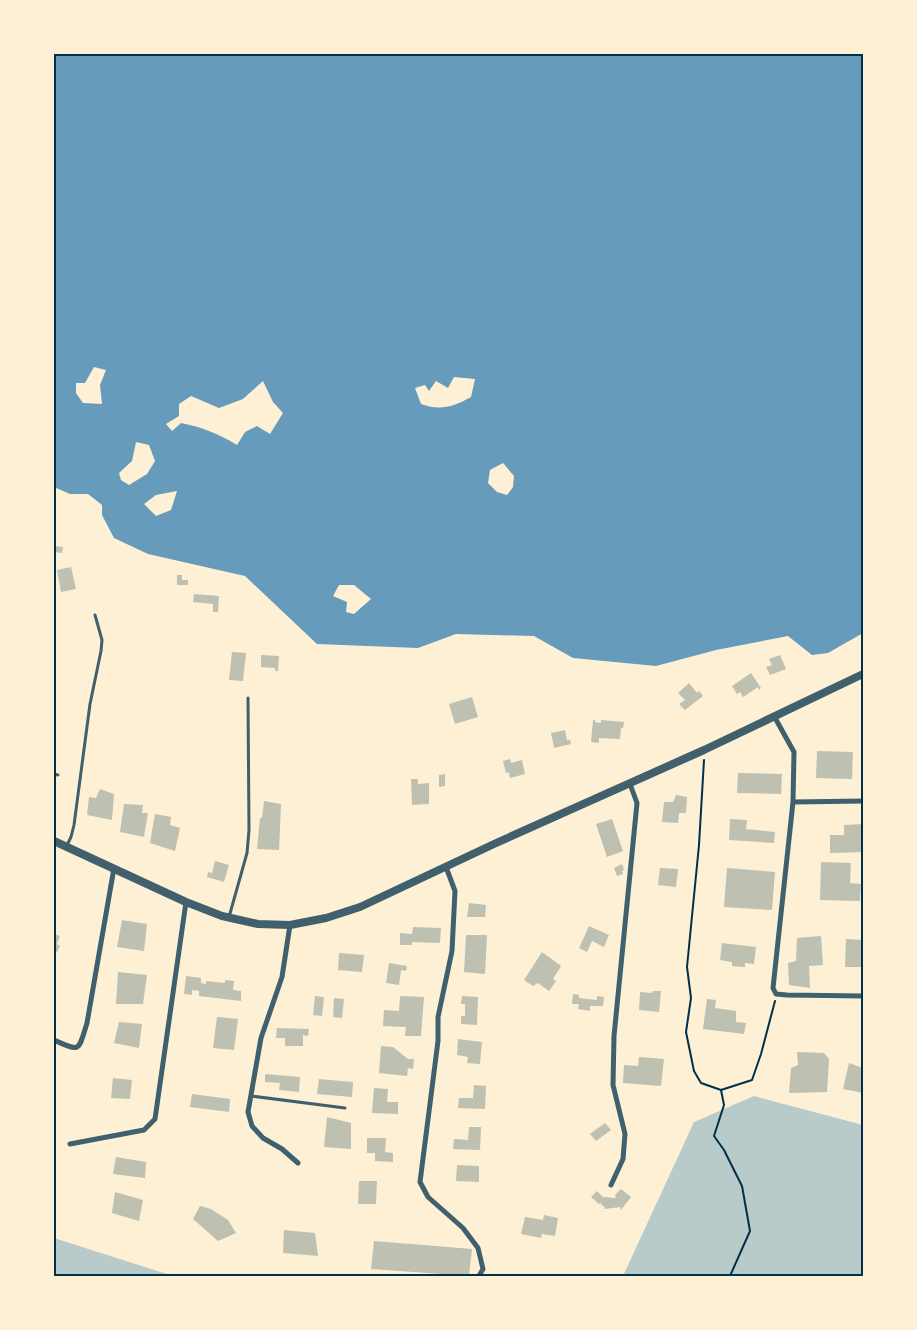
<svg xmlns="http://www.w3.org/2000/svg" width="917" height="1330" font-family="Jost,sans-serif">
<rect width="100%" height="100%" fill="#fdf0d5"/>
<path fill="#b9caca" d="M754 1096 863 1125V1276H623L694 1122Z
M54 1238 173 1276H54Z"/>
<path fill="#669bbc" fill-rule="evenodd" d="M54 54H863V633L828 653 812 655 788 636 716 650 656 666 573 658 534 636 456 634 418 648 317 644 245 576 148 554 114 538 102 515V505L88 494H70L54 487ZM94 367 106 370 100 385 102 404 83 403 76 393V383H85ZM454 377 475 379 471 397C453 407 440 411 421 404L415 388 425 385 429 391 436 381 448 388ZM263 381 273 402 283 413 270 434 257 426 245 432 237 445C219 434 202 427 181 423L172 431 166 424 179 416V404L191 396 219 408 243 399ZM136 442 149 445 155 461 147 474 129 485 121 480 119 473 132 461ZM503 463 514 476 513 487 507 495 497 492 488 483 490 470ZM177 491 171 510 156 516 144 504 156 495ZM339 585H354L371 599 354 614 346 612 347 602 333 596Z"/>
<path fill="#bec0b2" d="M54 546 63 547 62 553 54 552Z
M71 567 76 589 61 592 57 570Z
M177 575H182V580H188V585H177Z
M194 594 219 596 218 612H213V604L193 602Z
M232 652 246 653 243 681 229 680Z
M261 655 279 656 278 671H275V668L261 667Z
M780 655 786 669 770 675 766 667 772 665 769 659Z
M751 673 761 688 759 690 758 687 743 697 740 692 737 694 732 686Z
M689 683 697 693 699 691 703 696 685 710 679 704 685 700 678 693Z
M472 697 478 717 455 724 449 704Z
M593 720H595V722L601 723V720L624 722 623 728H621L620 739 599 738V743L591 742Z
M565 730 567 740H570L571 744 554 748 551 733Z
M817 751 853 752 852 779 816 778Z
M510 759 511 763 522 760 525 774 510 778 509 772 506 773 503 761Z
M738 773 782 774 781 794 737 793Z
M445 774V786L439 787V775Z
M411 779H418V784L429 783V804L412 805Z
M100 789 114 794 112 820 87 815 89 797 96 798Z
M676 795 687 797 686 813H679L678 823 662 822 664 802H673Z
M264 801 281 804 279 850 257 849 260 818H262Z
M124 804 143 805 142 813H148L144 837 120 832Z
M155 814 171 817 170 825 180 828 175 851 150 843Z
M612 819 623 851 607 857 596 824Z
M730 819 747 820 746 829 775 832 774 843 729 840Z
M863 824V852L830 853V835H844V825Z
M215 861 229 865 224 882 207 877 208 872 212 873Z
M821 862 851 863 850 883 861 884 860 901 820 900Z
M622 864 624 870 622 871 623 874 617 876 614 868Z
M660 868 678 869 676 887 658 885Z
M727 868 775 872 772 910 724 907Z
M469 903 486 905 485 917H467Z
M122 920 147 924 144 951 117 947Z
M589 926 609 935 604 947 592 941 587 952 579 948Z
M413 927 441 928 440 943 412 942V945H400V933L412 934Z
M54 934 60 936 57 944 60 946 57 952 54 951Z
M466 935H487L485 974 464 972Z
M821 936 823 965 809 966 810 988 789 985 788 963 796 961 797 938Z
M846 939 863 940V967H845Z
M722 943 756 947 754 964 745 963V967L732 966V962L720 960Z
M542 952 561 966 553 979 556 981 549 991 538 983 533 986 524 980Z
M339 953 364 955 362 972 338 970Z
M389 963 407 966 406 971 401 970 399 985 386 983Z
M118 972 147 975 143 1004H116Z
M186 976 201 978V983L206 984V981L225 983V980L234 981 233 990 241 991V1001L199 996V991L192 990V995L184 994Z
M653 991H661L659 1012 639 1010 640 992 652 993Z
M573 994 579 995V998L597 1000V996L604 997 603 1006H590V1011L578 1009 579 1004H572Z
M315 996 324 997 322 1016 313 1015Z
M400 996 424 997 421 1036H405L406 1027 383 1026 384 1010 399 1011Z
M462 996 478 997 477 1025 461 1024V1016H465V1004H461Z
M334 998 344 999 342 1018 333 1017Z
M707 999 716 1000 715 1008 736 1011V1022L746 1023 744 1034 703 1029Z
M217 1017 238 1019 234 1050 213 1048Z
M119 1022 142 1024 139 1048 114 1043Z
M277 1028 309 1029 308 1036 303 1035V1046H285V1038H276Z
M458 1039 482 1042 480 1064 467 1063 468 1057 457 1055Z
M381 1046 393 1047 408 1059H414L413 1069 408 1068 407 1076 379 1073Z
M797 1052 824 1053 829 1059 827 1092 789 1093 791 1068 798 1065Z
M639 1057 664 1059 661 1086 623 1083 624 1065 638 1066Z
M849 1063 863 1068V1093L843 1089Z
M265 1074 300 1077 299 1092 279 1090 280 1083 265 1082Z
M113 1078 132 1080 130 1099 111 1098Z
M319 1079 353 1082 352 1097 317 1094Z
M474 1085 486 1086 485 1109 458 1108 459 1098H473Z
M374 1088 388 1089 387 1102H398V1114L372 1113Z
M192 1094 230 1099 229 1112 190 1107Z
M327 1117 351 1123V1149L324 1147Z
M605 1123 611 1130 596 1141 590 1134Z
M469 1127H481L480 1150 453 1149 454 1139 468 1140Z
M367 1138H386L385 1152 393 1153V1162L375 1161V1153H367Z
M116 1157 146 1162 145 1178 113 1174Z
M457 1165 479 1166V1182L456 1181Z
M359 1181H377L376 1204H358Z
M621 1189 631 1197 621 1210 620 1207 605 1209 604 1206H602L601 1203 599 1204 591 1197 597 1191 603 1197 616 1198 615 1195Z
M115 1192 143 1200 139 1221 112 1213Z
M200 1206 211 1209 228 1220 236 1233 218 1241 193 1219Z
M544 1215 558 1218 555 1236 542 1234 541 1238 521 1234 525 1217 543 1220Z
M284 1230 315 1233 318 1256 283 1253Z
M374 1241 472 1249 469 1276 371 1269Z"/>
<g fill="none" stroke-linecap="round" stroke-linejoin="round">
<path stroke="#003049" stroke-width="2" d="M704 760 699 845 687 967 691 998 686 1032 694 1071 701 1083 721 1090
M721 1090 724 1105 714 1136 724 1150 742 1186 750 1231 730 1276
M721 1090 752 1080 761 1054 775 1001"/>
<path stroke="#3f606c" stroke-width="3" d="M54 774 58 775
M66 847 71 837 74 825 90 704 101 651 102 640 95 615
M229 917 247 853 249 830 248 698
M251 1096 345 1108"/>
<path stroke="#3f606c" stroke-width="5" d="M774 716 794 752 793 802 773 988 776 994 787 995 863 996
M793 802 863 801
M446 867 455 891 452 951 438 1017V1041L420 1182 428 1197 463 1228 478 1248 483 1269 479 1276
M290 925 282 977 261 1038 248 1112 252 1126 263 1138 282 1149 298 1163
M54 1040C81 1052 78 1052 87 1023L114 868
M70 1144 144 1130 155 1119 186 902
M611 1185 623 1159 625 1134 613 1085 614 1036 637 803 630 784"/>
<path stroke="#3f606c" stroke-width="8" d="M54 841 186 902 222 916 258 924 290 925 326 918 360 907 494 844 704 750 863 674"/>
</g>
<rect width="917" height="1330" fill="none" stroke="#fdf0d5" stroke-width="110"/>
<rect x="55" y="55" width="807" height="1220" fill="none" stroke="#003049" stroke-width="2"/>
</svg>
